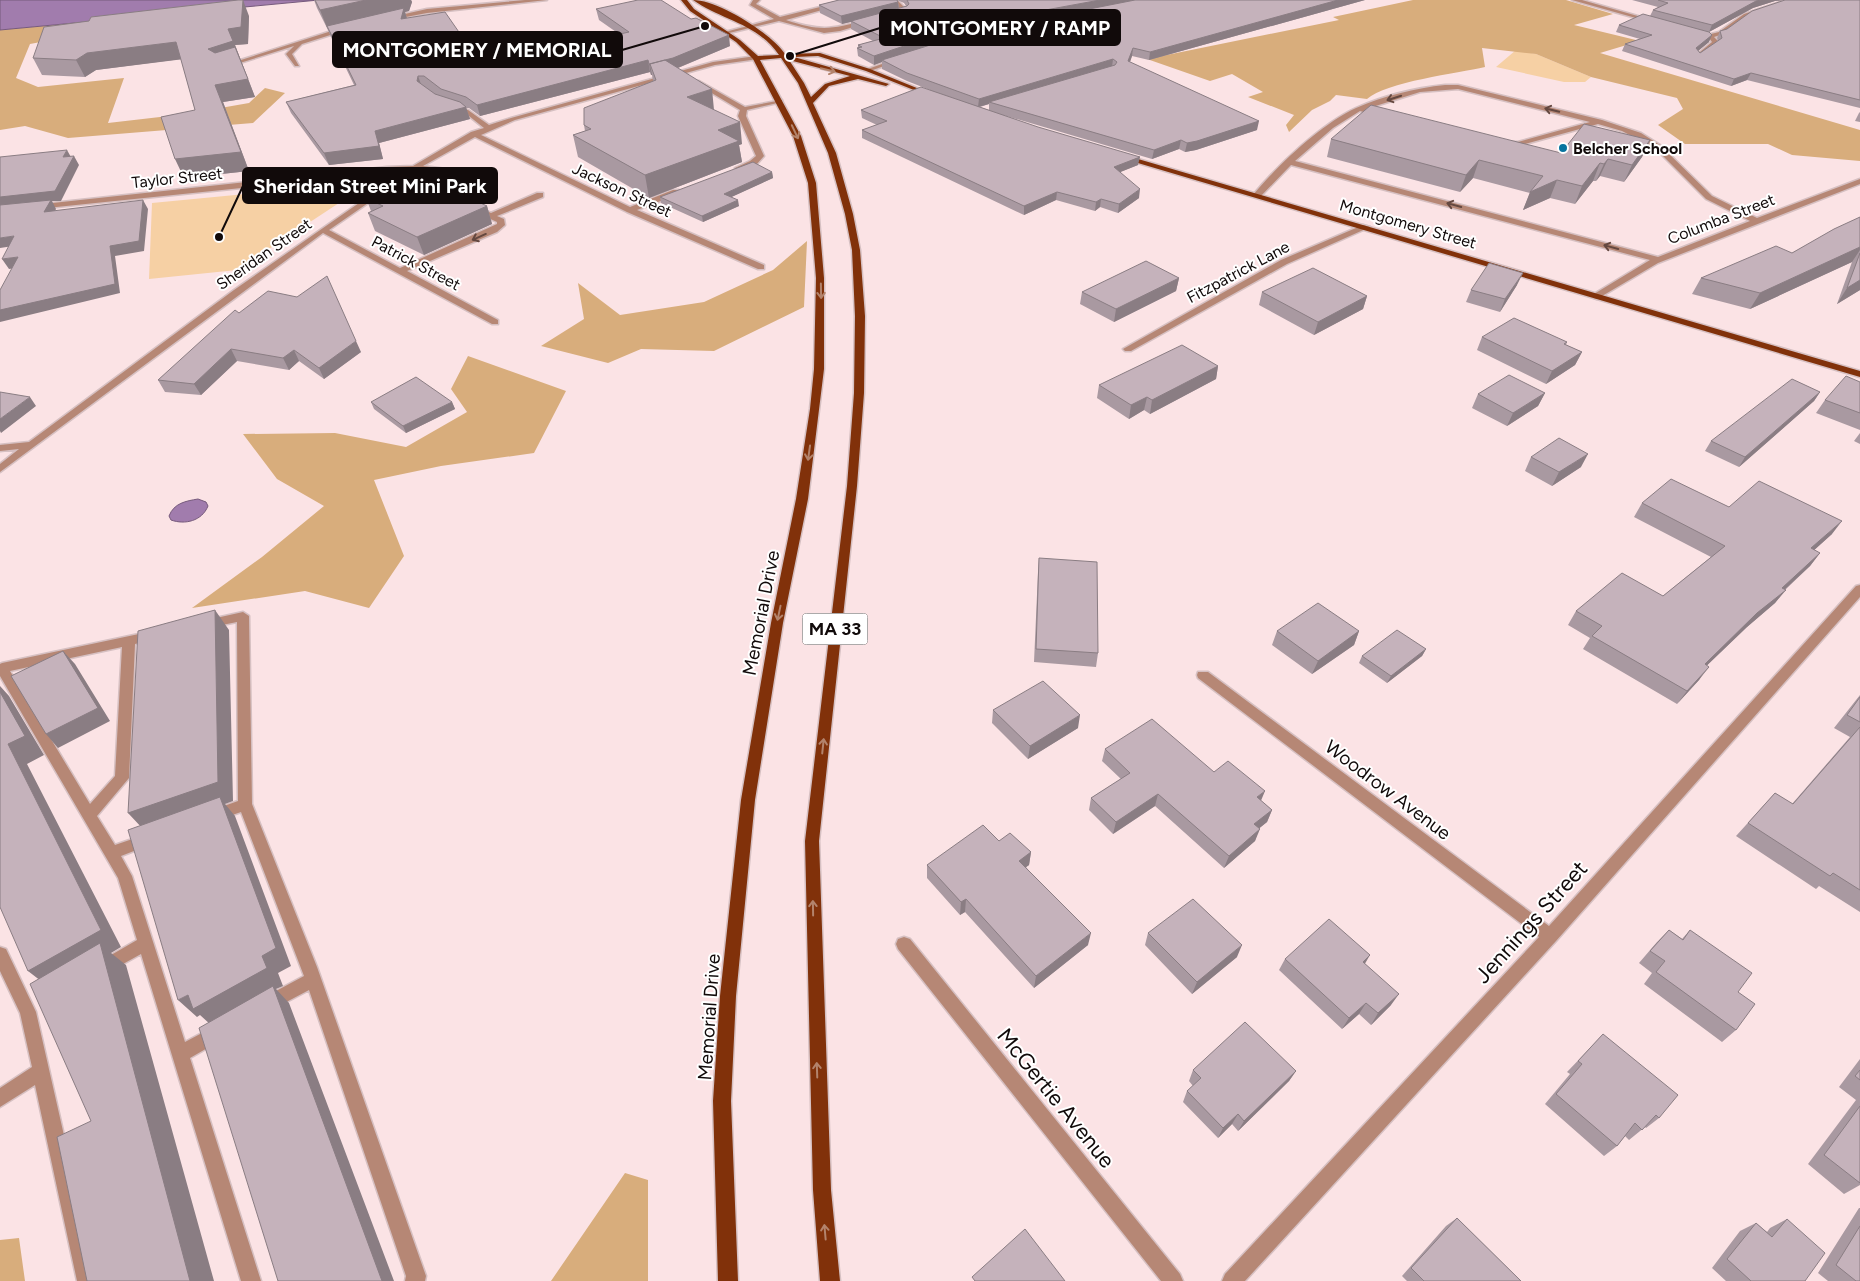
<svg xmlns="http://www.w3.org/2000/svg" width="1860" height="1281" font-family="Figtree,sans-serif">
<rect width="100%" height="100%" fill="#fbe3e5"/>
<path fill="#f6d0a4" d="M1516 50 1536 54 1591 77 1585 82H1564L1496 67Z
M371 182 237 270 149 279 152 203Z"/>
<path fill="#d8ad7c" d="M1413 0H1566L1613 14 1574 25 1640 41 1600 53 1860 130V161L1792 155 1768 144H1685L1658 125 1683 109 1677 98 1591 77 1536 54 1482 48 1485 67C1458 73 1386 82 1367 99L1336 95 1330 101 1312 110 1289 132 1286 125 1294 115 1248 97 1263 92 1232 74 1210 81 1147 59 1339 20 1333 17Z
M213 10 30 44 16 78 38 87 124 78 108 123 186 114 249 103 265 88 285 93 253 123 68 138 25 126 0 130V30Z
M807 241 804 307 714 351 641 349 608 363 541 346 584 319 578 283 620 315 704 302 773 270Z
M468 356 566 391 534 453 441 466 374 480 404 556 369 608 305 591 192 608 262 557 324 506 277 479 243 434 335 433 406 447 467 412 451 389Z
M625 1173 648 1180V1281H551Z
M19 1238 25 1281H0V1240Z"/>
<path fill="#a17cad" stroke="#765a7c" d="M0 0H319L0 30Z
M198 499 206 502 208 506C202 521 185 525 171 520L169 516C174 503 186 501 198 499Z"/>
<g fill="none" stroke-linecap="round" stroke-linejoin="round">
<g stroke="#d6c0c2" stroke-width="3">
<path id="minor" d="M525 0H547L427 13 390 20 387 18 427 9Z
M753 0H760L756 4 780 17 848 0H858L786 20C821 32 832 29 867 20L870 22 840 31 824 33 779 21 725 34V32L774 19 750 5Z
M891 0H897L906 9 904 14 891 17V15L901 10Z
M1572 0H1582L1655 21 1650 22Z
M1786 0H1795L1748 16 1723 34 1714 37 1719 42 1705 53 1700 52 1712 42 1707 35 1719 32 1744 14Z
M344 27 346 30 302 44 292 54 299 66H295L286 54 294 46 227 67 222 66Z
M756 56 758 59 715 65 515 120 481 135 630 207 673 190H679V194L637 210 764 265V269H758L627 212 475 137 423 166 469 172 473 174 472 176 416 170 329 230 400 268 497 224V222L471 210V206H477L491 213 537 193H543V197L497 216 504 219 505 225 497 232 407 271 498 320V324H492L323 233 0 472V464L19 449 0 451V445L29 442 234 290 405 171 37 209 33 207 34 205 387 167 413 166 471 132 484 128 464 112 451 108V106L468 110 489 125 511 118 713 62Z
M896 59 901 60 870 71 865 70Z
M695 81H699L745 107 782 100V102L747 110 746 116 764 156 756 165 739 170 735 168 750 161 756 156 738 116 740 110 695 83Z
M1445 85H1458L1602 120 1641 133 1660 145 1712 196 1757 218 1860 179V184L1658 263 1597 299 1594 298V294L1650 260 1291 165 1260 197 1253 195C1277 166 1321 124 1356 108 1383 96 1416 88 1445 85ZM1458 89 1590 122 1518 142H1502V146H1518L1598 124 1622 131 1655 148 1706 199 1750 221 1658 257 1295 161 1333 128 1360 111 1381 117 1383 116V114L1366 109 1420 92Z
M1363 225 1370 227 1287 264 1131 351H1125L1123 349 1281 260Z
M1860 585V597L1556 941 1245 1281H1222L1225 1274 1539 937 1198 678 1197 675 1198 672H1208L1549 926 1856 586Z
M243 612 249 616 252 804 317 967 426 1276 425 1281H405L406 1276 309 990 275 1008 269 1011 263 1008 261 1003 263 998 304 976 241 812 215 821 210 819 208 815 210 811 238 801 237 622 207 628 201 624 207 620Z
M153 631 159 636 157 639 135 644 129 778 97 816 115 845 147 834 152 836 154 840 152 844 121 856 132 876 185 1042 217 1025 223 1027 225 1033 223 1039 190 1058 261 1281H241L141 954 105 974 99 972 97 967 99 962 137 940 118 878 0 676V664L2 663ZM122 647 115 776 90 804 10 671Z
M904 937 910 939 1180 1274 1183 1281H1161L898 949 896 944 898 939Z
M0 947 6 949 36 1012 97 1281H77L35 1085 0 1107V1088L32 1067 20 1013 0 971Z"/>
</g>
<g stroke="#d6c0c2" stroke-width="3">
<path id="major" d="M681 0H687L694 9 740 40 758 56 779 55C757 23 721 20 693 0 718 0 771 33 785 54L820 53 870 69 934 95 929 96 866 71 818 56 794 57 889 84 886 86 858 79 829 86 813 103 836 153 853 214 860 250 865 316 864 393 857 486 819 841 831 1190 840 1281H820L813 1190 805 841 847 486 854 393 855 316 852 250 845 214 828 153 798 83 781 58 760 60 801 136 816 183 824 278V369L808 499 783 623 755 800 736 996 731 1101 738 1281H718L713 1101 720 996 741 800 771 623 796 499 810 409 814 369 816 278 808 183 793 136 753 59 736 42 690 11ZM789 60 850 76 825 84 811 97 804 83Z
M1121 154 1860 371V377L1121 158Z"/>
</g>
<use href="#minor" fill="#b68775" fill-rule="evenodd"/>
<use href="#major" fill="#81310a" fill-rule="evenodd"/>
</g>
<path fill="#a999a1" fill-rule="evenodd" d="M314 0H411L412 2 409 11 405 12 407 18 479 61 512 58 619 34 599 20 596 9 730 46 678 68 714 110 742 144 739 145 742 162 649 198 578 157 573 135 585 131 584 125 653 81 652 75H651L650 72 480 116 469 108H466L470 119 379 143 383 159 329 165 291 113 286 102 354 85 331 37 328 30 317 8Z
M839 0H1365L1149 60 1132 56 1130 62 1257 130 1196 150 1185 152 1179 149 1152 159 1003 115 1138 165 1120 172 1139 198 1118 213 1100 207 1095 211 1056 200 1024 215 862 138V130L877 125 862 118 861 110 930 90 907 81 882 69V62L874 65 858 56 857 48H858V45L873 41 851 29V22L842 24 820 13 819 5ZM897 0 904 3 906 6 899 8 898 2ZM989 104V110L980 107Z
M1632 0H1784L1775 1 1753 8 1709 32V42L1698 51 1700 53 1718 41 1717 38 1720 31 1860 0V108L1747 80 1731 86 1622 51 1625 44 1640 39 1616 32 1619 25 1650 16 1653 10 1658 7Z
M249 16 248 44 235 45 255 97 223 102 249 171 184 178 195 110 181 59 96 70 85 77 42 75 33 58Z
M1860 112V122L1855 121 1859 113Z
M1331 139 1561 153 1650 140 1642 157 1624 182 1600 176 1596 181H1593L1575 204 1550 198 1523 210 1530 193 1473 178 1460 192 1327 157Z
M772 172 773 178 731 197 739 206 703 222 661 203 660 197Z
M366 198 487 206 492 224 424 255 375 231 368 213 371 211Z
M1860 217V290L1837 304 1852 262 1750 309 1692 294 1701 278 1792 253Z
M1179 278 1176 291 1114 322 1080 304 1082 292Z
M1517 285 1500 312 1466 302 1471 290Z
M1262 292 1367 296 1363 309 1314 335 1259 305Z
M239 313 361 352 324 379 299 361 289 370 237 361 201 395 165 392 158 380Z
M1482 337 1567 342 1566 345 1582 352 1575 365 1546 384 1477 350Z
M1218 366 1216 379 1150 414 1144 410 1129 419 1097 398 1099 385Z
M1860 382V430L1816 413 1825 400Z
M1820 392 1814 401 1739 467 1705 451 1711 441Z
M1545 393 1538 406 1507 426 1472 408 1478 394Z
M371 402H452L455 409 406 433 374 409Z
M1860 433V444L1854 441Z
M1531 457 1581 467 1552 486 1525 471Z
M1642 503 1729 507 1832 534 1814 550 1820 553 1810 566 1785 590 1775 603 1747 627 1707 665 1699 680 1677 704 1583 649 1590 638 1568 625 1576 611 1663 596 1711 557 1634 517Z
M1039 558 1098 653 1096 667 1034 662 1038 572Z
M1277 631H1359L1354 645 1312 674 1272 645Z
M1426 649 1422 656 1387 683 1359 663 1362 656Z
M1860 695V912L1819 886 1816 889 1736 836 1775 793 1792 804 1850 737 1834 728Z
M993 710 1078 728 1028 759 992 723Z
M1105 749 1214 772 1261 801 1272 810 1267 822 1259 828 1255 841 1224 868 1155 806 1113 834 1089 810 1091 798 1121 779 1102 761Z
M999 841 1031 852 1029 865 1026 867 1088 945 1034 988 965 912 960 915 927 878V865Z
M1669 930 1682 939 1690 930 1738 992 1736 1030 1722 1042 1644 984 1652 973 1639 963 1657 942Z
M1148 933 1237 957 1192 994 1145 945Z
M1285 959 1365 964 1391 1005 1371 1025 1359 1014 1342 1029 1279 970Z
M1603 1034 1659 1118 1646 1128 1645 1127 1629 1140 1625 1136 1617 1146 1604 1156 1545 1104 1570 1074 1567 1072 1592 1046Z
M1860 1059V1185L1844 1194 1808 1164 1856 1100 1839 1087Z
M1193 1070 1296 1071 1289 1081 1238 1131 1232 1124 1218 1138 1183 1102 1187 1091 1193 1086 1189 1081Z
M1859 1208H1860V1281H1828L1818 1273Z
M1457 1218 1521 1281H1407L1402 1276 1446 1226Z
M1787 1219 1805 1281H1726L1712 1268 1740 1231 1756 1223 1767 1232 1770 1228Z"/>
<path fill="#8a7d83" d="M243 0 249 16 248 44 235 45 255 97 223 102 249 171 184 178 175 159 215 85V66L208 49 228 29Z
M366 0H411L412 2 409 11 405 12 407 19 327 26 328 30 320 10Z
M1100 0H1142L882 60V62L874 65V56L934 36 1002 18Z
M1338 0H1365L1149 60 1150 52Z
M1761 0H1784L1775 1 1753 8 1709 32 1712 25 1756 1Z
M898 2 899 10 842 24 841 16Z
M729 35 730 46 675 69 650 64 652 75H651L649 64Z
M1712 35 1709 42 1693 55 1696 48Z
M176 42 184 59 96 70 85 77 76 60 87 53Z
M1133 48 1132 56 1127 70 1128 61Z
M1113 59 1112 67 989 102V104L978 107 979 99Z
M648 60 650 72 480 116 477 105Z
M1751 73 1747 80 1731 86 1734 79Z
M418 76 422 87 417 81Z
M712 89 714 110 687 97Z
M466 107 470 119 379 143 383 159 329 165 324 153 375 131Z
M1259 121 1257 130 1196 150 1185 152 1187 143Z
M740 122 742 144 739 145 742 162 649 198 645 175 718 130Z
M1181 140 1179 149 1152 159 1154 150Z
M1650 140 1642 157 1624 182 1632 165Z
M67 150 72 159 63 157Z
M74 156 79 165 61 201H52L56 209 50 221 0 207V197Z
M1140 157 1138 165 1113 175 1114 167Z
M1608 159 1600 176 1596 181 1604 164Z
M1479 160 1473 178 1460 192 1466 175Z
M1600 163 1593 181 1575 204 1582 186Z
M772 172 773 178 725 200 724 194Z
M1557 180 1550 198 1523 210 1530 192Z
M1140 189 1139 198 1118 213 1119 204Z
M1057 192 1056 200 1024 215V206Z
M1101 199 1100 207 1095 211 1096 202Z
M143 200 148 209 144 251 115 256 120 293 0 322V310L110 246Z
M738 200 739 206 703 222 702 216Z
M487 206 492 224 424 255 417 237Z
M14 236 20 245 0 248V238Z
M1860 247V250L1852 262 1750 309 1760 293Z
M18 257 24 267 9 269 2 259Z
M1523 273 1517 285 1500 312 1505 299Z
M1179 278 1176 291 1114 322 1116 309Z
M1860 280V290L1837 304 1847 288Z
M1367 296 1363 309 1314 335 1318 322Z
M356 341 361 352 324 379 319 368Z
M231 349 237 361 201 395 194 384Z
M294 350 299 361 289 370 283 358Z
M1582 352 1575 365 1546 384 1552 371Z
M1218 366 1216 379 1150 414 1152 400Z
M1820 392 1814 401 1739 467 1745 457Z
M1545 393 1538 406 1507 426 1513 413Z
M30 397 36 406 1 433 0 431V419Z
M1147 397 1144 410 1129 419 1131 405Z
M452 402 455 409 406 433 403 426Z
M1588 454 1581 467 1552 486 1559 472Z
M1842 521 1832 534 1801 562 1811 548Z
M1820 553 1810 566 1773 600 1786 590 1775 603 1747 627 1695 677 1705 664 1782 588Z
M215 610 229 630 233 801 225 804 235 816 291 966 278 973 283 986 276 989 289 1003 394 1281H382L211 1025 200 1015 197 1017 178 1000 262 956 128 813Z
M1359 631 1354 645 1312 674 1318 661Z
M1426 649 1422 656 1387 683 1391 676Z
M63 651 75 664 110 721 58 748 46 734Z
M1709 667 1699 680 1677 704 1687 691Z
M0 686 9 696 44 755 27 764 121 947 111 953 126 965 214 1281H190L50 988 28 971 8 744 0 692Z
M1080 715 1078 728 1028 759 1030 746Z
M1265 791 1260 803 1257 797Z
M1158 794 1155 806 1113 834 1116 822Z
M1272 810 1267 822 1250 836 1254 824Z
M1260 829 1255 841 1224 868 1229 856Z
M1031 852 1029 865 1018 873 1019 861Z
M966 899 965 912 960 915 961 902Z
M1091 933 1088 945 1034 988 1036 976Z
M1242 945 1237 957 1192 994 1197 982Z
M1370 955 1363 967V962Z
M1399 994 1391 1005 1371 1025 1378 1013Z
M1366 1003 1359 1014 1342 1029 1349 1018Z
M1296 1071 1289 1081 1238 1131 1244 1121Z
M1238 1114 1232 1124 1218 1138 1223 1128Z"/>
<path fill="#c5b2bb" stroke="#8a7d83" d="M238 0H243L241 27 228 29 233 41 208 49 215 53 235 47 248 79 215 85 241 152 175 159 161 117 195 110 176 42 87 53 76 60 33 58 44 27 89 21 91 17Z
M315 0H366L320 10Z
M638 0H661L691 19 696 18 729 35 673 58 649 64 648 60 477 105 466 97 441 89 424 76H418L417 81 435 94 460 102 466 107 375 131 379 146 324 153 286 102 356 85 327 26 404 8 401 19 445 12 479 61 508 54 512 58 629 32 596 9Z
M839 0H897L898 2 841 16 819 5Z
M907 0H1100L1002 18 934 36 874 56 857 48 862 47 858 45 884 38 851 21 907 6 909 4Z
M1135 0H1338L1150 52 1133 48 1128 61 1259 121 1197 141 1187 143 1181 140 1154 150 989 102 1115 65 1117 62 1113 59 979 99 907 73 882 60 940 42 1003 26Z
M1658 0H1761L1756 1 1712 25 1653 10 1668 3Z
M1785 0H1860V100L1751 73 1734 79 1625 44 1652 35 1619 25 1643 14 1709 32 1712 35 1696 48 1700 53 1722 38 1720 31 1727 29 1752 11Z
M665 60 712 89 687 97 740 122 718 130 739 141 645 175 573 135 591 129 584 125V108L656 80 650 64Z
M921 87 1038 127 1140 157 1114 167 1140 189 1119 204 1101 199 1096 202 1057 192 1024 206 862 130 887 121 861 110Z
M1371 105 1561 153 1584 124 1650 140 1632 165 1608 159 1604 164 1600 163 1582 186 1557 180 1530 192 1543 176 1479 160 1466 175 1331 139Z
M67 150 63 157 74 156 55 191 0 197V157Z
M753 162 772 172 724 194 738 200 702 216 660 197Z
M422 176 487 206 417 237 368 213 383 206 366 198Z
M51 200 44 212 143 200 139 241 110 246 115 284 0 310V290L18 257 2 259 14 236 0 238V205Z
M1860 217V247L1760 293 1701 278 1776 246 1792 253 1834 229Z
M1860 253V280L1847 288Z
M1146 261 1179 278 1116 309 1082 292Z
M1489 263 1523 273 1505 299 1471 290Z
M1313 268 1367 296 1318 322 1262 292Z
M327 276 356 341 319 368 294 350 283 358 231 349 194 384 158 380 235 310 239 313 268 291 297 297Z
M1514 318 1567 342 1564 344 1582 352 1552 371 1482 337Z
M1182 345 1218 366 1152 400 1147 397 1131 405 1099 385Z
M1509 375 1545 393 1513 413 1478 394Z
M1846 376 1860 382V413L1825 400Z
M416 377 452 402 403 426 371 402Z
M1792 379 1820 392 1745 457 1711 441Z
M0 392 30 397 0 419Z
M1559 438 1588 454 1559 472 1531 457Z
M1671 479 1729 507 1759 481 1842 521 1811 548 1820 553 1782 588 1786 590 1757 613 1705 664 1709 667 1687 691 1592 636 1602 626 1576 611 1622 573 1663 596 1725 546 1642 503Z
M1039 558 1097 562 1098 653 1036 649Z
M1318 603 1359 631 1318 661 1277 631Z
M215 610 218 782 128 813 138 631Z
M1397 630 1426 649 1391 676 1362 656Z
M63 651 98 708 46 734 11 676Z
M1043 681 1080 715 1030 746 993 710Z
M0 692 25 736 8 744 101 930 28 971 0 907Z
M1860 697V722L1847 715Z
M1152 719 1214 772 1228 761 1265 791 1257 797 1272 810 1254 824 1260 829 1229 856 1158 794 1116 822 1091 798 1130 773 1105 749Z
M1860 727V890L1833 873 1830 876 1748 823 1775 793 1793 804Z
M220 797 276 948 262 956 267 968 193 1009 188 995 178 1000 128 830Z
M983 825 999 841 1010 833 1031 852 1019 861 1091 933 1036 976 966 899 961 902 927 865Z
M1193 899 1242 945 1197 982 1148 933Z
M1329 919 1370 955 1363 962 1399 994 1378 1013 1366 1003 1349 1018 1285 959Z
M1669 930 1683 940 1690 930 1752 973 1738 992 1755 1004 1736 1030 1656 972 1665 961 1650 951Z
M100 943 190 1281H87L57 1137 91 1121 30 984Z
M273 986 382 1281H278L199 1028Z
M1245 1022 1296 1071 1244 1121 1238 1114 1223 1128 1187 1091 1201 1078 1193 1070Z
M1603 1034 1678 1095 1659 1118 1656 1115 1642 1130 1635 1123 1617 1146 1556 1094 1582 1064 1578 1061Z
M1860 1070V1080L1855 1076Z
M1860 1106V1183L1824 1155Z
M1457 1218 1521 1281H1424L1411 1268Z
M1787 1219 1825 1253 1805 1281H1751L1727 1259 1756 1223 1772 1237Z
M1860 1226V1281H1856L1836 1265Z
M1025 1229 1065 1281H975L972 1277Z"/>
<defs><path id="oneway-shaft" d="M-6 0H5M1.5-3L5.5 0L1.5 3" fill="none" stroke-width="1.6" stroke-linecap="round" stroke-linejoin="round" transform="scale(1.25)"/></defs>
<g stroke="#b3836c">
<use href="#oneway-shaft" transform="translate(828 70) rotate(13)"/>
<use href="#oneway-shaft" transform="translate(795 132) rotate(65)"/>
<use href="#oneway-shaft" transform="translate(821 291) rotate(89)"/>
<use href="#oneway-shaft" transform="translate(809 453) rotate(98)"/>
<use href="#oneway-shaft" transform="translate(779 613) rotate(102)"/>
<use href="#oneway-shaft" transform="translate(823 746) rotate(-84)"/>
<use href="#oneway-shaft" transform="translate(813 908) rotate(-91)"/>
<use href="#oneway-shaft" transform="translate(817 1070) rotate(-92)"/>
<use href="#oneway-shaft" transform="translate(825 1232) rotate(-95)"/>
</g>
<g stroke="#644840">
<use href="#oneway-shaft" transform="translate(1394 98) rotate(162)"/>
<use href="#oneway-shaft" transform="translate(1552 110) rotate(-166)"/>
<use href="#oneway-shaft" transform="translate(1454 205) rotate(-165)"/>
<use href="#oneway-shaft" transform="translate(479 237) rotate(156)"/>
<use href="#oneway-shaft" transform="translate(1611 247) rotate(-165)"/>
</g>
<circle fill="#08749f" stroke="#fff" stroke-width="2" cx="1563" cy="148" r="5"/>
<g text-anchor="middle" dominant-baseline="central" stroke-width="4" stroke-linejoin="round" paint-order="stroke">
<g font-size="16" font-weight="bold" fill="#110a0a" stroke="#fff" text-anchor="start">
<text x="1573" y="148">Belcher School</text>
</g>
<g font-size="16" fill="#110a0a" stroke="#fff">
<text transform="translate(177 178) rotate(-6)">Taylor Street</text>
<text transform="translate(622 190) rotate(25)">Jackson Street</text>
<text transform="translate(1721 219) rotate(-21)">Columba Street</text>
<text transform="translate(1408 224) rotate(16)">Montgomery Street</text>
<text transform="translate(264 254) rotate(-35)">Sheridan Street</text>
<text transform="translate(416 263) rotate(28)">Patrick Street</text>
<text transform="translate(1238 272) rotate(-28)">Fitzpatrick Lane</text>
</g>
<rect fill="#fff" stroke="#585454" stroke-width="1" x="802.5" y="613.5" width="65" height="31" rx="4"/>
<g font-size="18" font-weight="bold" fill="#110a0a">
<text x="835" y="629">MA 33</text>
</g>
<g font-size="19" fill="#110a0a" stroke="#fff">
<text transform="translate(761 613) rotate(-79)">Memorial Drive</text>
<text transform="translate(1388 790) rotate(37)">Woodrow Avenue</text>
<text transform="translate(709 1017) rotate(-86)">Memorial Drive</text>
</g>
<g font-size="22" fill="#110a0a" stroke="#fff">
<text transform="translate(1531 922) rotate(-48)">Jennings Street</text>
<text transform="translate(1056 1098) rotate(51)">McGertie Avenue</text>
</g>
</g>
<path fill="none" stroke="#110a0a" stroke-width="2" d="M790 56L880 28M705 26L622 50M219 237L243 186"/>
<g fill="#110a0a" stroke="#fff" stroke-width="2">
<circle cx="790" cy="56" r="5"/>
<circle cx="705" cy="26" r="5"/>
<circle cx="219" cy="237" r="5"/>
</g>
<g fill="#110a0a" stroke="#110a0a" stroke-width="2">
<rect x="880" y="10" width="240" height="35" rx="5"/>
<rect x="333" y="32" width="289" height="35" rx="5"/>
<rect x="243" y="168" width="254" height="35" rx="5"/>
</g>
<g font-size="20" text-anchor="middle" font-weight="bold" fill="#fff">
<text x="1000" y="35">MONTGOMERY / RAMP</text>
<text x="477" y="57">MONTGOMERY / MEMORIAL</text>
<text x="370" y="193">Sheridan Street Mini Park</text>
</g>
</svg>
